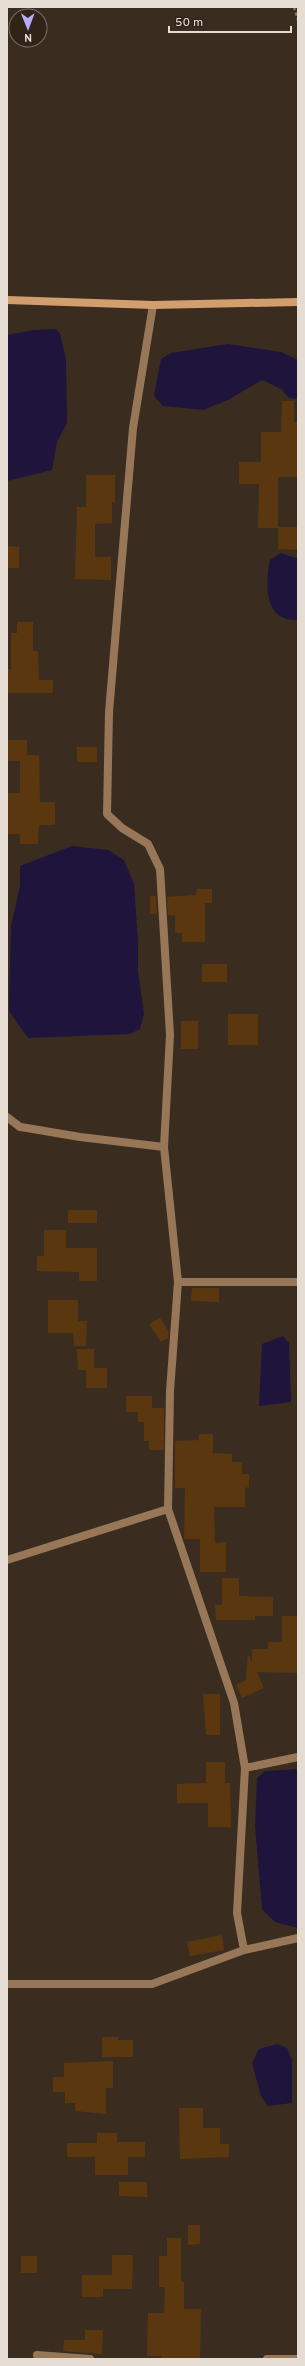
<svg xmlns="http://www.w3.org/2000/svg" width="305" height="2366" font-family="Overpass,sans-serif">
<rect width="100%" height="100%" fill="#3a2d20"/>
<path fill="#1f143c" d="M56 329 60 334 66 359 67 423 57 442 52 470 7 481V335L33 330Z
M228 344 281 352 298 360V399L289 398 281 389 262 380 228 400 203 410 163 406 154 396 161 359 171 353Z
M281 553 298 559V620C264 622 265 585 270 560Z
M72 846 108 850 124 860 134 884 138 942V971L144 1014 140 1029 130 1034 28 1038 9 1011 11 926 20 886V866Z
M283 1336 289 1343 291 1402 259 1406 262 1344Z
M298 1769V1928L275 1922 262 1909 255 1826 257 1778 265 1771Z
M277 2044 287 2048 292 2060V2103L268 2106 261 2096 252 2063 259 2049Z"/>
<path fill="#5b3710" d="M282 401H294V422H298V477H278V527H298V550L278 549V528H258L259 484H239V462H261V432H281Z
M86 475H115V502H112V523L95 524V557H111V580L75 579 77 507H86Z
M7 546 19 547V568H7Z
M17 622H33V651H38L39 680H53V693H7V669H11V633H17Z
M7 740H27V755H39L40 802H55V825H39L38 844H20V834H7V793H20V761H7Z
M77 747H97V762H77Z
M197 889H212V903H205V942H182V933H175V915H168L167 897 196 895Z
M150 896H156L157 914H150Z
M202 964H227V982H202Z
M228 1014H258V1045H228Z
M181 1021H198V1049H181Z
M68 1210H97V1223H68Z
M44 1230H66V1248H97V1281H79V1272L37 1271V1256H44Z
M192 1288H219V1302L191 1301Z
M48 1300H78V1321H87L86 1346H74L73 1333H48Z
M160 1318 169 1332 168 1338 161 1342 149 1324Z
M77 1349H94V1368H107V1388H86V1370H78Z
M126 1396H152V1408H164V1450H149V1441H144V1422H138V1412H126Z
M199 1434H213V1453L232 1454V1462H242V1474H249V1487L245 1488V1507H214L215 1543 226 1542V1572H200V1539H184L185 1488H175V1441L199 1440Z
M222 1578H239V1596L273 1597V1616H255V1620H216L215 1605H222Z
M282 1616H298V1673L257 1672 264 1688 242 1698 236 1685 246 1680 248 1654 252 1663V1649H268V1642H282Z
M203 1694H220V1735H206Z
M206 1762H225V1783H230L231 1827H208V1803H177V1784L206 1783Z
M222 1935 224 1950 190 1956 187 1942Z
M102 2037H118V2040H133V2057H102Z
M113 2061V2088H106V2114L75 2111V2103H65V2092H53V2077H64V2063Z
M179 2108H203V2128H220V2144H229V2157L180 2159Z
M97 2133H117V2142H145V2157H128V2175H95V2157H67V2143H97Z
M119 2182H147V2197L119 2196Z
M188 2225H200V2244L188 2245Z
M167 2238H181V2282H184V2309H201L200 2359H161V2356H147L148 2313H164L165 2287H159V2256H167Z
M112 2255H133L132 2289H103V2297H82V2275H112Z
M21 2256H37V2273H21Z
M85 2330H103L102 2354 63 2351 64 2340H85Z"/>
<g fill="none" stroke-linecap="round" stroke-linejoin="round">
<path stroke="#83776c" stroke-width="2.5" stroke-dasharray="3 3" stroke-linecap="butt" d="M294 7 298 20"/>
<path stroke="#987759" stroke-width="8" d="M153 305 133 428 109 712 107 814 122 828 148 844 160 869 170 1035 164 1147 178 1282H298
M7 1117 20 1127 27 1128 80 1137 164 1147
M168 1509 170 1391 178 1282
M7 1560 168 1509 234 1703 245 1768 237 1913 244 1950
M245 1768 298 1757
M7 1984H152L244 1950 298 1938
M37 2355 90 2359
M267 2359H298"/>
<path stroke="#d39e6d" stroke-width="8" d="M7 300 153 305 298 302"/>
</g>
<rect width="305" height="2366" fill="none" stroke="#e5dcd4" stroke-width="16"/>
<g transform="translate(28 28) rotate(179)"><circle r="19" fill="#302317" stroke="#786d63"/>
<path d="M0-3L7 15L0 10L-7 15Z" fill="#b8abf7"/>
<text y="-6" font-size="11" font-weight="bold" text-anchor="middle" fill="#e5dcd4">N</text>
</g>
<path d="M169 26v6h122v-6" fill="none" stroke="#e5dcd4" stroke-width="2"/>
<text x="175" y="26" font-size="12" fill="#e5dcd4" stroke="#302317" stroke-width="3" paint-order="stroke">50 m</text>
</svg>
